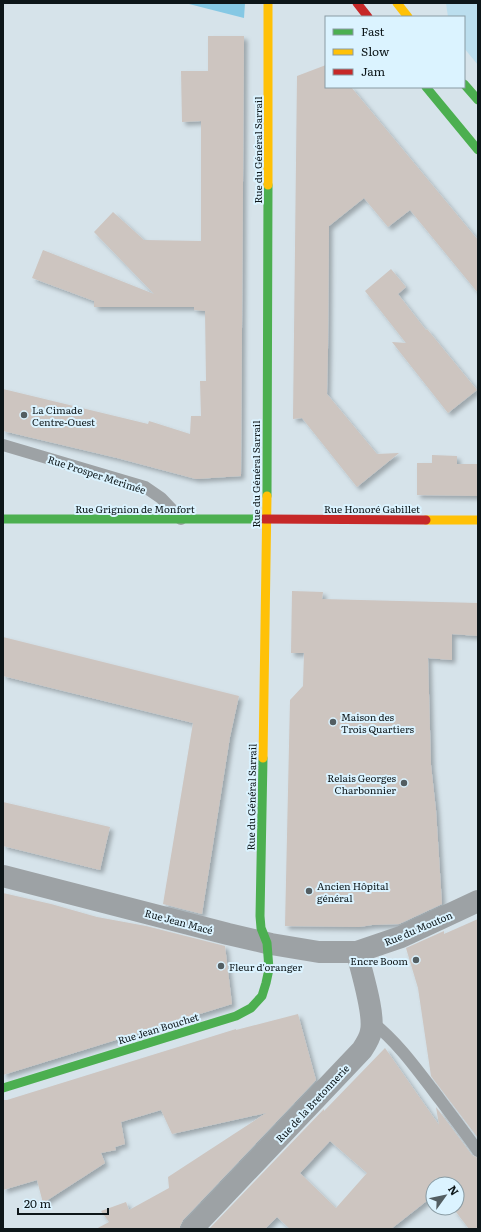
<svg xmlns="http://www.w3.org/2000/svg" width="481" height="1232" font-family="Literata,serif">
<defs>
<filter id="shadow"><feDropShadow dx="3.5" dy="3.5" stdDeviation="2" flood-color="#0004"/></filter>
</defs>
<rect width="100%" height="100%" fill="#d6e3ea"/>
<path fill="#bbdeee" d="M446 3H478V65L464 48V17H448Z"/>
<path fill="#85c8e4" d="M185 3H245L244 18Z"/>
<path fill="#cdc5c0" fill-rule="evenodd" filter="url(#shadow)" d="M208 36H244L241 476 196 479 117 458 3 431V389L148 424 149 421 190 434 191 416H201L200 381H206L205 311 194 310V307H94V301L32 278 43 250 154 294 94 232 113 212 144 240 201 241V121L182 122 181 71H208Z
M326 65V87H351L478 240V293L410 210 388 227 364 198 329 226 328 349 327 394 377 454 399 453 357 487 302 418 293 419 297 76Z
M391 269 406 287 398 294 426 330 427 329 477 390 448 413 392 342 406 343 365 291Z
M432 455 457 456V464H478V496L417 495V463H432Z
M292 591 323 592 322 599 478 603V636L452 634V660L428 658 431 765 436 810 442 904 399 924 372 925 359 927 285 926 290 700 303 686 304 653H291Z
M3 637 239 696 230 737 202 914 163 904 193 723 3 676Z
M3 802 110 827 100 870 3 846Z
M3 893 51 904 97 917 146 926 225 946 232 1004 3 1075Z
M478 919V1138L431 1076 418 988 406 948 444 931V934Z
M298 1014 316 1080 183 1220 180 1226V1229H96L109 1222 101 1211 126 1202 129 1210 169 1188 168 1177 266 1113 172 1134 161 1110 121 1122 125 1144 115 1147 116 1150 101 1153 105 1163 43 1203 37 1180 3 1190V1100H7L236 1029V1030Z
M385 1048 439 1125 436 1107 472 1155 478 1158V1229H469L453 1208H457V1184H433V1196L391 1229H290L277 1217 265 1229H209L324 1109V1111ZM330 1141 367 1173 336 1208 300 1173Z"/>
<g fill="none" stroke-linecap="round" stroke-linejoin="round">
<path stroke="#9da2a5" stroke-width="12" d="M3 445 145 487 161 498 181 519
M372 1022C396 1041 413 1064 432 1089 447 1109 463 1130 478 1151"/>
<path stroke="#9da2a5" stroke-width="22" d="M3 876 228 934 271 944 319 952H357L401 937 478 901
M192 1229 362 1050C366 1044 370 1038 371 1031 375 1013 361 971 357 952"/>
<path stroke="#4caf50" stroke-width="9" d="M464 84 478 100
M426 87 478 150
M267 496 268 185
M3 519H264
M3 1088 236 1016 251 1008 262 996 266 983 269 969 267 943 261 928 260 916 263 758"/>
<path stroke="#ffc107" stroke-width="9" d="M397 3 408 17
M268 185V3
M426 520H478
M263 758 267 496"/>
<path stroke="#c62828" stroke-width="9" d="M357 3 368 17
M264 519 426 520"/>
</g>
<g fill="#535e62" stroke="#dbf3ff" stroke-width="1.5">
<circle cx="24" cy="415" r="4"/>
<circle cx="333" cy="722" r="4"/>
<circle cx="404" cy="783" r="4"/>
<circle cx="309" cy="891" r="4"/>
<circle cx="416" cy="960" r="4"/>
<circle cx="221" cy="966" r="4"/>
</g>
<g text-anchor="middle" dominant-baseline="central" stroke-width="4" stroke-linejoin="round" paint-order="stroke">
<g font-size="10" fill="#0d1619" stroke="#dbf3ff">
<text transform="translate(257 150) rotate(-90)">Rue du Général Sarrail</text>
<text transform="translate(97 474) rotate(18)">Rue Prosper Merimée</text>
<text transform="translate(255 474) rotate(-90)">Rue du Général Sarrail</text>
<text x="135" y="508">Rue Grignion de Monfort</text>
<text x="372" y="508">Rue Honoré Gabillet</text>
<text transform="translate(251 797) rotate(-89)">Rue du Général Sarrail</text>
<text transform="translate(179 921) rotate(15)">Rue Jean Macé</text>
<text transform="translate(418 928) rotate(-23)">Rue du Mouton</text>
<text transform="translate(158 1028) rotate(-17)">Rue Jean Bouchet</text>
<text transform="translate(312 1103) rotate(-47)">Rue de la Bretonnerie</text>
</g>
<g font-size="10" fill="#0d1619" stroke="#dbf3ff" text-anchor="start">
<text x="32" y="409">La Cimade<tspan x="32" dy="12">Centre-Ouest</tspan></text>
<text x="341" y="716">Maison des<tspan x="341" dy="12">Trois Quartiers</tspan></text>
<text x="396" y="777" text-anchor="end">Relais Georges<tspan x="396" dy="12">Charbonnier</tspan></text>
<text x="317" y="885">Ancien Hôpital<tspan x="317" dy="12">général</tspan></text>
<text x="408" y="960" text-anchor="end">Encre Boom</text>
<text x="229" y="966">Fleur d'oranger</text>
</g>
</g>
<rect width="481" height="1232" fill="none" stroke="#0d1619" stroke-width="8"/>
<rect x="325" y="16" width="140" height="72" fill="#dbf3ff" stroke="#899ba3"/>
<rect x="333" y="29" width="20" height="6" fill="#4caf50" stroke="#899ba3"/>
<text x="361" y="36" font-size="12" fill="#0d1619">Fast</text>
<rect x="333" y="49" width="20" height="6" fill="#ffc107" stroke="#899ba3"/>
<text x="361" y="56" font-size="12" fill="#0d1619">Slow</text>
<rect x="333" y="69" width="20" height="6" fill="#c62828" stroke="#899ba3"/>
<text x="361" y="76" font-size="12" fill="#0d1619">Jam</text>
<g transform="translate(445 1196) rotate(57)"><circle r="19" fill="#dbf3ff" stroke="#899ba3"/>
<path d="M0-3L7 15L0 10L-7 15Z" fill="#535e62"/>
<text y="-6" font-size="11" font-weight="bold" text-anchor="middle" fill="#0d1619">N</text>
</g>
<path d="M18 1208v6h90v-6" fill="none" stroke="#0d1619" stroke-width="2"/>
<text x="24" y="1208" font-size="12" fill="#0d1619" stroke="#dbf3ff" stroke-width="3" paint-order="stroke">20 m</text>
</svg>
